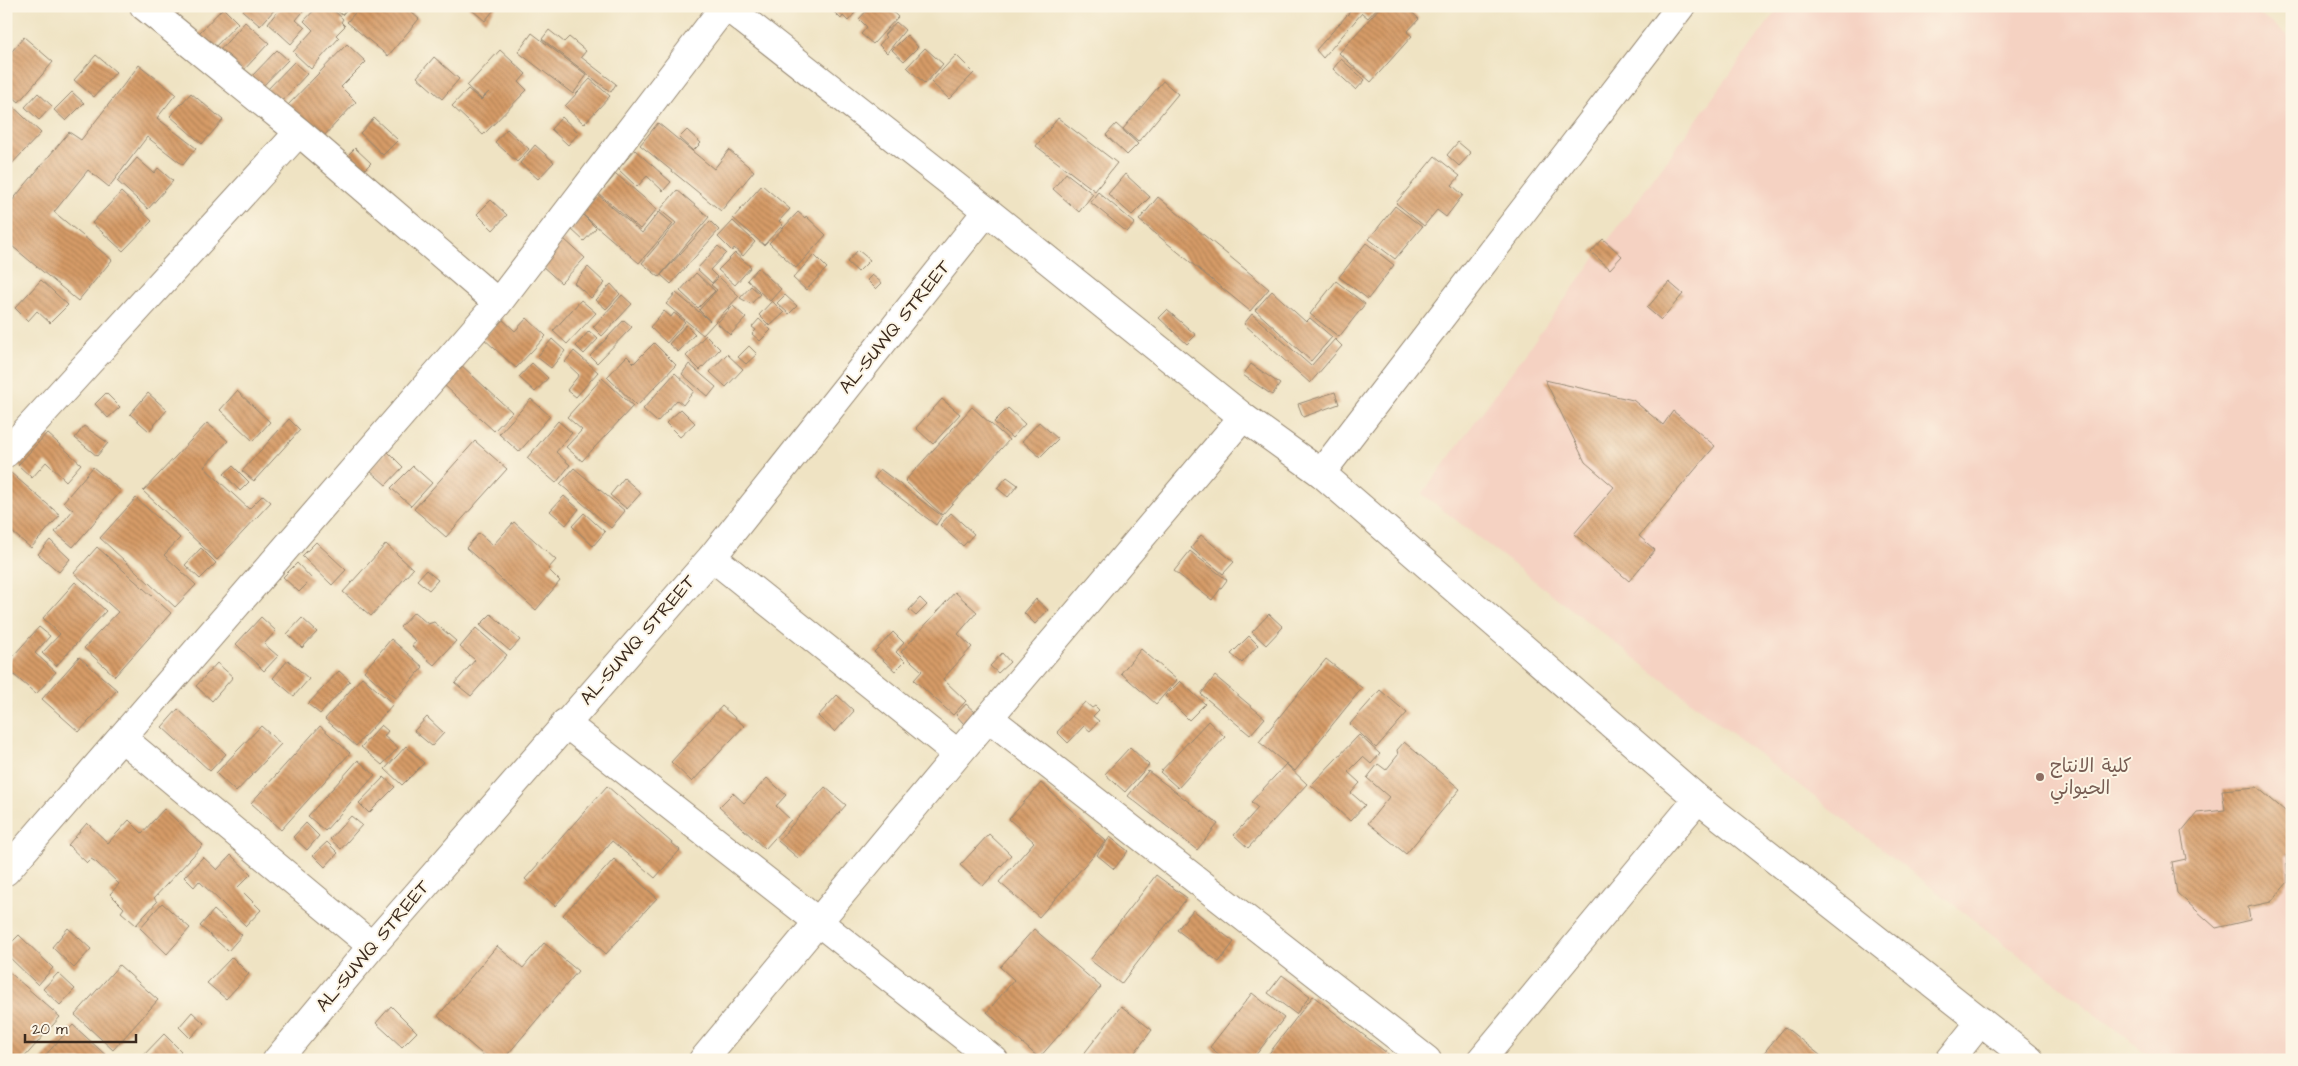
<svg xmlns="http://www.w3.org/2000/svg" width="2298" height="1066" font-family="'Architects Daughter','Playpen Sans Arabic',sans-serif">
<defs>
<pattern id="building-back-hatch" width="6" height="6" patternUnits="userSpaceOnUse" patternTransform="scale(1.25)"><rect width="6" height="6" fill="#d69b67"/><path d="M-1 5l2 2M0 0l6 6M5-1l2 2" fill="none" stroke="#af7f54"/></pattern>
</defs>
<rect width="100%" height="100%" fill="#fcf5e5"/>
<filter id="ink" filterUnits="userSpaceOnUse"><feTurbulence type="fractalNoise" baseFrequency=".02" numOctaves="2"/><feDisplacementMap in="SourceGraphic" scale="10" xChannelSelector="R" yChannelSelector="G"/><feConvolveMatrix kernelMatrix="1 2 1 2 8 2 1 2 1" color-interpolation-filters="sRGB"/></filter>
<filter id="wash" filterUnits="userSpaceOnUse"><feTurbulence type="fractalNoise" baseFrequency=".0096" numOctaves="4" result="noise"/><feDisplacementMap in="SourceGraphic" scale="20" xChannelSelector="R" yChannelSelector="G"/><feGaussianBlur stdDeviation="1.12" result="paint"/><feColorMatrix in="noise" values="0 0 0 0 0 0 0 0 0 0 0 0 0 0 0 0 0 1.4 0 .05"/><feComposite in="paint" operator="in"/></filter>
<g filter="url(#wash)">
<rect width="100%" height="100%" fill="#efe3c3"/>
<path fill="#f5d2c2" d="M1780 6H2247L2292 38V1060H2155L1422 494Z"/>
<g id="blocks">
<path fill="url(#building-back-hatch)" d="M159 6H185L173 19Z
M247 6H272L275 9 260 26 243 11Z
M282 6H308L296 20 305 28 291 44 268 23Z
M318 6H329L343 19 341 22 345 26 336 35 339 38 311 69 293 52 313 30 304 21Z
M338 6H350L342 15 335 9Z
M361 6H404L419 19 388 56 347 22Z
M467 6H497L485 21Z
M818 6H861L848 21 843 16 841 19 828 6 823 12Z
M871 6H886L898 17 873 44 861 34 867 27 859 19Z
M1355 6H1379L1368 18 1362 13 1323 58 1316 50Z
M1381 6H1405L1419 19 1407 32 1412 36 1371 82 1339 53Z
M223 8 238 23 213 49 198 34Z
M245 22 269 43 242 72 219 51Z
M896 22 905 30 887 53 879 45 886 37 884 35Z
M549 30 564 42 569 37 586 51 581 57 616 84 611 92 542 39Z
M532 33 587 75 573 94 518 52Z
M907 35 918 47 904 61 892 50Z
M24 37 53 62 19 102 6 91V58Z
M347 44 366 62 341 87 356 102 321 139 287 106Z
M925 48 943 64 925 84 907 67Z
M277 50 288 60 261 88 250 78Z
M500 50 526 74 519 82 527 90 483 135 452 106 468 89 481 100 489 92 481 99 467 86Z
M96 55 116 72 94 97 74 80Z
M956 55 974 73 949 99 931 82Z
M434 57 459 79 442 99 417 77Z
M1341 59 1365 80 1356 90 1333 69Z
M294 62 307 74 278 105 265 92Z
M139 65 176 94 157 118 196 148 183 165 147 137 109 187 88 170 54 212 112 260 78 301 6 241V208L69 132 81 140Z
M590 79 610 96 584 124 565 106Z
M1163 81 1178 94 1138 142 1123 129Z
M72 92 84 103 66 121 54 110Z
M38 93 52 106 39 120 25 107Z
M191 93 223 120 202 144 170 116Z
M6 100 41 133 6 170Z
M562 117 579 133 568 145 551 129Z
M374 118 398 140 383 155 360 133Z
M1058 118 1117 163 1095 191 1036 146Z
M658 123 714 169 729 150 754 171 721 211 640 145Z
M1116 124 1138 144 1127 155 1106 135Z
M507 129 529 149 517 162 495 142Z
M687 130 701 143 693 151 679 138Z
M1458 142 1471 153 1459 166 1447 155Z
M535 145 554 162 538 179 520 163Z
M355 148 371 163 360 174 344 159Z
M635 150 671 182 663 191 647 176 637 187 618 169Z
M1435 156 1460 176 1452 185 1463 195 1446 217 1437 210 1424 226 1396 203Z
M137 158 154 173 158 168 173 181 148 209 117 181Z
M1066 173 1093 194 1079 212 1053 189Z
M616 174 657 209 640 229 599 194Z
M1125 174 1150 197 1132 215 1108 194Z
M762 185 790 209 779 221 783 225 764 245 733 218Z
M677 190 709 217 659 277 642 263 676 223 660 210Z
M121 192 152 221 123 251 92 223Z
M1098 192 1135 223 1127 232 1090 202Z
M597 194 642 233 659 212 673 224 639 263 581 213Z
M1158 197 1269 289 1250 311 1139 220Z
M491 200 507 215 493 230 477 214Z
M1395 206 1422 227 1395 259 1369 239Z
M798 212 805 218 806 216 826 235 796 268 769 243Z
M583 215 596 228 584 241 571 229Z
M710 221 719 230 671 284 661 275Z
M733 221 755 242 743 256 734 248 732 251 718 237Z
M564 239 585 258 561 283 541 265Z
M1603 239 1622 256 1610 269 1591 252Z
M1366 243 1394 265 1368 299 1339 277Z
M718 246 726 253 710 270 717 277 712 283 697 269Z
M858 250 870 260 858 272 847 262Z
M735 253 751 267 735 285 718 270Z
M814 255 827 268 806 290 793 278Z
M588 267 605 283 591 298 574 283Z
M758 268 781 289 770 301 747 280Z
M696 273 715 291 698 308 680 291Z
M872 275 882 283 876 289 867 280Z
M719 277 739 296 703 335 666 304 676 293 710 321 699 310 717 290 711 285Z
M41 280 68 305 50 323 37 311 28 321 15 308Z
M1336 281 1365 304 1339 337 1310 314Z
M1669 282 1683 294 1661 320 1647 308Z
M611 284 620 294 606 309 596 300Z
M751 286 760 294 751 304 740 298Z
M1272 291 1306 322 1310 318 1332 337 1311 361 1255 310Z
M622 295 632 304 602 336 593 327Z
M785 295 797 306 789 314 777 303Z
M581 300 596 313 567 344 553 331Z
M772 301 784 313 770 326 759 315Z
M733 306 746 318 730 335 717 323Z
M1167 310 1196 335 1187 344 1159 318Z
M664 311 671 317 674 313 685 322 667 343 650 327Z
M1252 314 1311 366 1335 339 1342 346 1310 383 1244 324Z
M501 318 515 331 527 318 546 336 516 368 483 338Z
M759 319 771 330 760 341 752 334 756 330 752 327Z
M624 320 632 327 597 363 590 356Z
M686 325 695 334 678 352 669 344Z
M589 331 598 339 584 354 576 346Z
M706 335 720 349 700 370 686 356Z
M552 339 565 351 551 368 537 357Z
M654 343 676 365 637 406 607 377 627 356 634 363Z
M749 346 757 354 746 364 738 357Z
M574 351 598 372 576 397 567 390 579 375 565 362Z
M727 354 743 369 726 387 710 372Z
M532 363 548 378 535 392 519 377Z
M460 364 512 412 494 431 443 384Z
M689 364 716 387 708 397 682 374Z
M1251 364 1280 384 1272 395 1243 375Z
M675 373 694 391 683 405 677 400 657 422 643 409Z
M602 378 633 406 582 461 566 447 582 430 567 417Z
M1545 380 1633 400 1663 425 1673 411 1715 446 1639 536 1655 550 1629 581 1574 534 1614 487 1585 462Z
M237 391 270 422 253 441 220 410Z
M1335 392 1339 404 1303 417 1298 404Z
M106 393 120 407 108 418 95 404Z
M148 393 167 410 149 431 130 414Z
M531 399 550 416 519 452 499 434Z
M942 399 960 414 933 444 916 428Z
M972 407 1009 440 942 515 905 481Z
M1008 408 1025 424 1012 438 994 422Z
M681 409 695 423 680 437 666 423Z
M289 419 300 430 254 481 242 471Z
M558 421 572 433 556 452 570 465 556 483 527 458Z
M1039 422 1058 439 1040 457 1022 441Z
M207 423 228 441 204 467 249 509 263 495 271 502 217 560 143 491Z
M84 426 108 443 97 456 75 438Z
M47 433 81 464 66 481 46 462 32 478 18 465Z
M475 441 507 469 446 537 414 509Z
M387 451 403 467 386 485 369 470Z
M233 466 249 482 240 491 224 474Z
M413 466 432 483 411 506 391 488Z
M93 467 121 491 73 547 55 532 73 510 63 502Z
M574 468 625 511 611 528 560 484Z
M880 469 942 516 936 525 874 478Z
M11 473 60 515 31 548 6 527V479Z
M1007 477 1018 485 1008 497 997 488Z
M624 478 641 493 627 509 610 495Z
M564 496 579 509 566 525 550 511Z
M136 498 180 538 164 555 196 585 175 607 100 538Z
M584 513 605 532 593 546 572 526Z
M951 513 974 534 963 546 940 525Z
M514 522 556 560 548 569 560 581 536 610 466 548 479 533 493 545Z
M1201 535 1234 562 1223 574 1191 548Z
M50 540 70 559 59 572 38 554Z
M316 542 346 570 332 585 302 556Z
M386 544 413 569 371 616 343 592Z
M97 547 171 613 115 676 84 648 118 612 74 573Z
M201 548 216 563 200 579 185 565Z
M1190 551 1227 580 1212 600 1174 571Z
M297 563 312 579 299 592 283 577Z
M426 570 438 580 429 590 417 580Z
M75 582 106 611 56 666 42 653 60 634 43 618Z
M955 592 977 612 958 634 972 647 943 679 966 701 953 715 914 680 922 671 901 652Z
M920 598 927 605 916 616 909 610Z
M1036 599 1048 610 1035 624 1024 613Z
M414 612 428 624 434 622 456 641 434 665 412 646 416 641 400 627Z
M491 614 520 640 510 651 480 625Z
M1269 614 1283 627 1266 645 1252 632Z
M261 617 276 631 264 644 278 656 264 671 236 644Z
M302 618 317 632 302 648 287 634Z
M39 627 50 636 35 653 56 672 36 694 6 668V664Z
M476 628 507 655 471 696 455 683 475 660 460 647Z
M893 632 904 643 896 652 905 661 895 671 874 652Z
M1249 636 1258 645 1242 663 1231 654Z
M391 639 423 667 396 699 364 671Z
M1141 649 1177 680 1156 704 1121 673Z
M1002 653 1010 662 998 673 990 666Z
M79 657 117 690 79 732 42 699Z
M1326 659 1362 688 1295 771 1259 742Z
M288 660 309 679 294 696 273 678Z
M217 663 233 677 212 701 196 686Z
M339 671 350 681 320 714 308 704Z
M1215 676 1265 718 1250 735 1201 694Z
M362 677 393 704 356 746 325 719Z
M1180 681 1205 704 1189 720 1165 696Z
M1380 690 1407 713 1376 748 1350 724Z
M837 695 854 711 835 732 818 716Z
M1085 702 1092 708 1095 706 1099 710 1093 716 1099 721 1090 731 1084 726 1068 743 1057 732Z
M966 704 975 712 964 724 956 715Z
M722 706 744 726 692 782 671 762Z
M178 709 226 754 210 771 162 727Z
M427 717 444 733 432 746 414 731Z
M1208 721 1225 737 1178 788 1160 772Z
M381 725 388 731 384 736 398 748 382 765 361 747Z
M261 726 281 744 236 792 216 773Z
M320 726 350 753 281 830 251 803Z
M1359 735 1380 754 1371 764 1363 757 1348 772 1360 783 1351 793 1365 805 1350 821 1311 785Z
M1404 742 1460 789 1406 854 1368 823 1389 797 1367 778 1378 764 1386 770 1398 755 1397 750Z
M406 746 424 763 402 785 385 769Z
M1130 747 1149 765 1125 792 1105 774Z
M358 760 375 775 325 831 308 816Z
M1286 764 1307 784 1248 848 1234 835 1258 808 1251 802Z
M1148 771 1218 824 1197 850 1128 796Z
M384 777 395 787 369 813 359 803Z
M767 778 786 795 776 806 791 820 765 849 719 807 733 793 744 803Z
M1041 783 1106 841 1039 917 999 882 1034 842 1009 819Z
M607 786 680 850 655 878 612 841 555 906 525 879Z
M825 787 846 805 799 859 778 841Z
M2257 787 2292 817V855H2286L2288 882 2271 902 2248 907 2250 920 2216 928 2177 893 2172 862 2186 859 2181 832 2197 813 2225 810 2222 790Z
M164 809 203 845 154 898 157 902 136 925 121 912 124 908 110 894 119 884 96 862 91 859 87 863 68 845 87 823 108 843 129 820 142 833Z
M351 816 362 825 341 849 330 839Z
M306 823 319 836 307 850 293 837Z
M989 834 1011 855 983 886 960 865Z
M1110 837 1128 851 1114 869 1097 855Z
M327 842 338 853 325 867 313 855Z
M231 855 251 874 238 887 261 910 246 926 199 881 194 887 184 877 203 857 217 870Z
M614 859 657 898 606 954 563 915Z
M1156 875 1187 898 1121 984 1090 960Z
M162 903 190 928 167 954 140 928Z
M214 910 242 935 228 951 200 926Z
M1193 910 1234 942 1219 962 1177 930Z
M68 928 91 949 74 968 52 947Z
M1034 929 1101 987 1039 1058 987 1012 1014 980 1000 967Z
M19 935 53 968 38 985 6 954V948Z
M544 943 578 971 503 1060H489L438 1016 497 946 523 968Z
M232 957 249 974 226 999 207 983Z
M119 965 158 1000 113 1050 75 1015Z
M8 971 60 1017 22 1060H6Z
M58 973 75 989 60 1005 43 989Z
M1282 975 1310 996 1296 1014 1268 993Z
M1252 993 1284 1018 1252 1060H1226L1210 1047Z
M1313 996 1396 1060H1264Z
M391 1006 417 1032 402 1047 376 1023Z
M1121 1006 1152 1030 1129 1060H1079Z
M192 1012 204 1023 190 1038 179 1027Z
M73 1025 111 1060H41Z
M1785 1027 1826 1060H1758Z
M164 1034 181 1051 172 1060H139Z"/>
</g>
</g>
<g filter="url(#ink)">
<use href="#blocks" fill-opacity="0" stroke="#958670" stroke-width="1"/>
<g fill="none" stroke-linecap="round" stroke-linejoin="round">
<g stroke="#958670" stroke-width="30">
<path id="minor" d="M144 6 299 132 498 303
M6 453 299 132
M1321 473 1698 799 2030 1060
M712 557 958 754
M989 718 1427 1060
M565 723 994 1060
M122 738 372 946
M6 871 498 303 725 6
M277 1060 372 946 712 557 987 211
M703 1060 958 754 1243 417
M1481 1060 1698 799
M1950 1060 1981 1021"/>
</g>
<g stroke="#958670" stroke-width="30">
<path id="major" d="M726 6 987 211 1243 417 1321 473 1681 6"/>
</g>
<use href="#minor" stroke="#fff" stroke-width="28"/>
<use href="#major" stroke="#fff" stroke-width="28"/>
</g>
</g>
<circle fill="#8d6e63" stroke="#fcf5e5" stroke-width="2" cx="2040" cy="777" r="5"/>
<g text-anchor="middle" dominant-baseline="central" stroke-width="4" stroke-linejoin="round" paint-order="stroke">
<g font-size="19" fill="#3b2a1e" stroke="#fcf5e5">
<text transform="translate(895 327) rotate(-51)">AL-SUWQ STREET</text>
<text transform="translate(638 640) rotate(-49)">AL-SUWQ STREET</text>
<text transform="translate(373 946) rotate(-50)">AL-SUWQ STREET</text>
</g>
<g font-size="19" fill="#785e54" stroke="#fcf5e5" text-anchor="start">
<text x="2050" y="766">كلية الانتاج<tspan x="2050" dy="22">الحيواني</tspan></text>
</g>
</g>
<rect width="2298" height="1066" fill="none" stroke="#fcf5e5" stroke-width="25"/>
<path d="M25 1034v8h111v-8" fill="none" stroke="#3b2a1e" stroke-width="2.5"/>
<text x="32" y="1034" font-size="15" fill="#3b2a1e" stroke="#fcf5e5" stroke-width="4" paint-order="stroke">20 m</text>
</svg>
